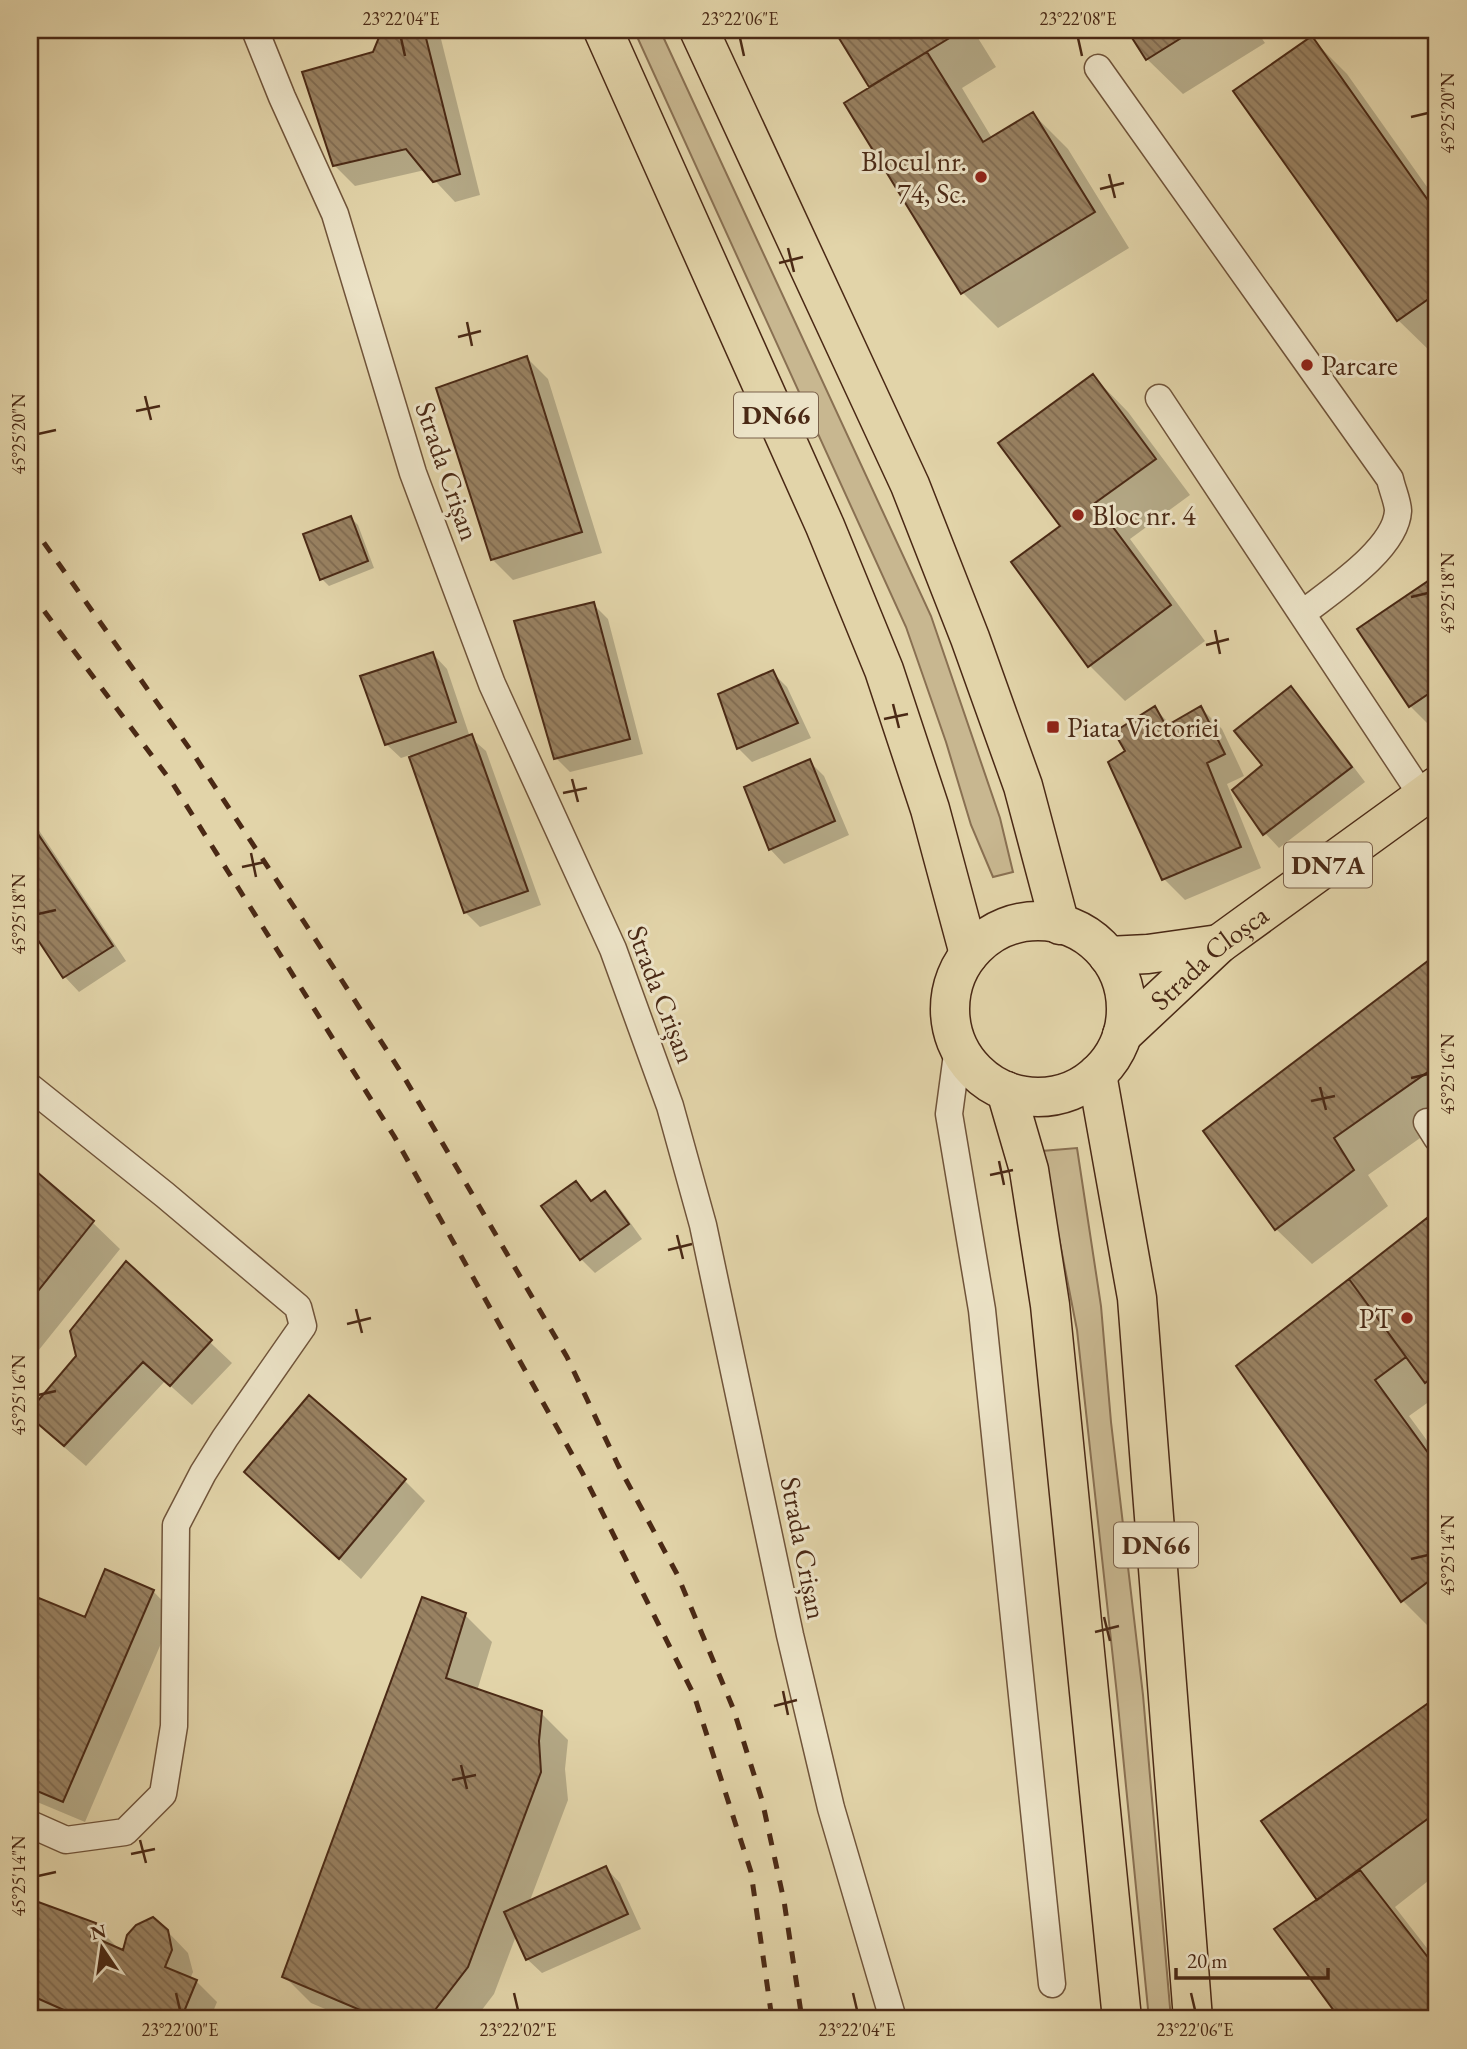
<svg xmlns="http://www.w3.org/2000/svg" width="1467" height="2049" font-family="'EB Garamond',serif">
<defs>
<pattern id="building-back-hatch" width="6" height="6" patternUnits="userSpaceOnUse" patternTransform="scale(1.75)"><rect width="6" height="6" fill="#998262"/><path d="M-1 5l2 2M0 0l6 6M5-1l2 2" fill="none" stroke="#7f6a50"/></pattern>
</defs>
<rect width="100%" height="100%" fill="#e2d4a9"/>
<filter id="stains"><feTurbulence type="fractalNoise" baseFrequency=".00286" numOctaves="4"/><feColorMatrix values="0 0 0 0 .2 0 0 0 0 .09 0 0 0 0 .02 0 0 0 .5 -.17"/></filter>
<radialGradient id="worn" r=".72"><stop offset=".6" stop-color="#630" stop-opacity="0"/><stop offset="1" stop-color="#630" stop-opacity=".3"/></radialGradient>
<path fill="#c8b790" stroke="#897052" stroke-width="2" d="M634 30H660L931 616 1000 818 1013 872 993 877 971 825 946 742 906 627Z
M1077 1148 1101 1306 1111 1422 1143 1695 1171 2019H1149L1117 1695 1077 1330 1042 1151Z"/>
<path fill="#0003" d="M384 30 439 31 480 195 455 202 425 170 355 186 334 165Z
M836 30H973L996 67 962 88 992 138 1033 114 1068 149 1129 248 998 328 962 292 871 88Z
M1129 30H1256L1265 43 1183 94 1147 59Z
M1311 38 1347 74 1437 201V353L1434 355 1398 320Z
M527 358 548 379 602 553 513 580 492 559Z
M1093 376 1128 412 1190 495 1130 539 1205 641 1125 701 1089 665 1062 526Z
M351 518 358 525 374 568 329 586 322 579Z
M1437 577V733L1410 706 1359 629Z
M593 604 608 619 643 754 570 772 556 758Z
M433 654 447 669 470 737 486 751 541 905 480 927 466 913 410 755 401 758 386 744Z
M772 672 787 687 811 738 752 762 738 748Z
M1291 689 1305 703 1365 782 1279 848 1265 833Z
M1201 708 1222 729 1244 776 1227 784 1261 868 1185 900 1164 879 1110 762 1128 752 1155 709 1171 725Z
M809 761 824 776 849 835 784 864 770 849Z
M30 817 126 961 79 992 65 977 30 925Z
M1437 956V1126L1368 1175 1388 1206 1312 1264 1276 1229 1206 1132Z
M30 1168 93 1223 120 1249 30 1361Z
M576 1183 593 1201 604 1193 619 1207 642 1239 595 1273 581 1259Z
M1427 1220 1437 1230V1396L1409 1416 1437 1454V1635L1403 1601 1238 1367Z
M126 1263 232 1363 192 1405 165 1381 86 1466 50 1435 30 1413 78 1357Z
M246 1472 404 1480 425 1501 361 1579Z
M153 1591 174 1613 85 1822 30 1799V1625L40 1600 86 1619Z
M465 1615 492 1642 477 1691 541 1713 568 1740 565 1769 568 1800 529 1903 606 1868 620 1883 641 1929 542 1973 527 1959 516 1936 494 1994 475 2019H349L311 2003 284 1976Z
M1437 1700V1874L1395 1907 1437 1961V2019H1342L1277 1930 1319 1901 1264 1822Z
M30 1901 95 1925 116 1946 115 1948 124 1952 167 1931 188 1953 193 1972 190 1979 196 1981 217 2002 210 2019H60L30 2006Z"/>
<path fill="url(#building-back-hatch)" stroke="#4a2915" stroke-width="2" d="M382 30H424L460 174 433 182 406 149 333 166 302 72 373 52Z
M834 30H961V31L869 87Z
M1127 30H1194L1146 60Z
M1312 36 1437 213V293L1397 321 1233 91Z
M927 52 983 142 1033 112 1095 212 961 294 844 103Z
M527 356 582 532 491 560 436 388Z
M1093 374 1156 459 1095 503 1171 605 1088 667 1011 562 1060 526 998 443Z
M351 516 368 561 320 580 303 534Z
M1437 575V688L1409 707 1357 629Z
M594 602 630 739 554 759 514 621Z
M433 652 456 722 385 745 360 676Z
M773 670 798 723 737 749 718 694Z
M1291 686 1352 767 1263 835 1232 790 1262 765 1234 731Z
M1155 706 1166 726 1201 706 1225 754 1207 763 1241 847 1162 880 1108 762 1125 751 1114 732Z
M472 734 528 891 464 913 409 757Z
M810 759 835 821 769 850 744 787Z
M30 822 113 946 63 978 30 928Z
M1437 954V1070L1435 1067 1334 1138 1354 1170 1275 1230 1203 1131Z
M30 1166 94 1221 30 1301Z
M576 1181 591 1201 605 1191 629 1224 580 1260 541 1206Z
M1427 1218 1437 1232V1374L1425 1383 1349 1279Z
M126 1261 212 1340 170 1386 143 1362 64 1446 30 1417V1410L76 1356 70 1331Z
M1349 1279 1406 1357 1375 1380 1437 1465V1575L1401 1602 1236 1366Z
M309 1395 406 1479 339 1559 244 1472Z
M105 1569 154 1590 63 1802 30 1788V1621L39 1598 85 1617Z
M422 1597 466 1613 446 1678 542 1711 539 1741 541 1772 468 1967 428 2019H370L372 2015 282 1977Z
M1437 1697V1812L1317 1900 1261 1821Z
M606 1866 628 1914 526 1960 504 1912Z
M1360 1870 1437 1969V2013L1428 2019H1340L1274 1929Z
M30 1899 96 1923 91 1936 123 1950 127 1935 136 1925 153 1917 168 1930 172 1950 165 1967 197 1980 181 2019H84L30 1995Z"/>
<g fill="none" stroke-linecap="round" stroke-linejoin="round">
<g stroke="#70543a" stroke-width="29">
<path id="service" d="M255 30 282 97 335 214 413 473 492 684 613 949 670 1106 703 1225 790 1635 831 1808 893 2019
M1098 68 1390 479C1392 489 1398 502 1398 511 1396 549 1331 591 1303 613
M1159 398 1423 797
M958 1047 949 1114 982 1310 1052 1984
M30 1087 165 1195 298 1307 303 1326 225 1438 203 1473 176 1525 174 1726 163 1794 125 1832 66 1840 30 1824
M1427 1122 1437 1138"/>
</g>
<g stroke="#4a2915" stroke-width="41">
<g id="primary">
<path d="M603 30 825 526 884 670 930 809 969 954"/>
<path d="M699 30 910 485 970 638 1023 786 1060 925"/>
<circle cx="1038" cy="1009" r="88"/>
<path d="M1108 956 1148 954 1219 944"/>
<path id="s1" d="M1122 1035 1219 944 1437 786"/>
<path d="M1097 1074 1137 1298 1193 2019"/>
<path d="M1006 1091 1029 1170 1050 1305 1122 2019"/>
</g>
</g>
<use href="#service" stroke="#ece3c7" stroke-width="26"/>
<use href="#primary" stroke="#e2d4a9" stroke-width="38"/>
<path stroke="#4a2915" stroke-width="5" stroke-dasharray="12 12" stroke-linecap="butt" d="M30 523 194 755 310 931 404 1077 567 1357 618 1465 677 1574 733 1708 762 1800 784 1901 802 2019
M30 592 173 784 394 1136 583 1474 694 1695 751 1872 772 2019"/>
</g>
<path fill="none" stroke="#4a2915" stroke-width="2.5" d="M401 38 405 56M740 38 744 56M1078 38 1082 56M1411 117 1428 113M1109 174 1115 198M1100 189 1124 183M788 248 794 272M779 263 803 257M467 322 472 346M458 337 481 331M145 396 151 420M136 411 160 406M38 434 56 430M1411 597 1428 593M1215 630 1220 654M1206 645 1229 639M893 704 899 728M884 719 908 714M572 779 578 802M563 793 587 788M251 853 256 877M242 867 265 862M38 914 56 910M1411 1078 1428 1074M1320 1087 1326 1110M1311 1101 1335 1096M999 1161 1004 1185M990 1175 1013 1170M677 1235 683 1259M668 1250 692 1244M356 1309 362 1333M347 1324 371 1318M38 1395 56 1391M1411 1559 1428 1555M1104 1617 1110 1641M1095 1632 1119 1626M783 1691 788 1715M774 1706 797 1700M461 1765 467 1789M452 1780 476 1775M140 1840 146 1863M131 1854 155 1849M38 1876 56 1872M176 1993 180 2010M514 1993 518 2010M853 1993 857 2010M1191 1993 1195 2010"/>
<g fill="#8f2418" stroke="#ece3c7" stroke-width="2.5">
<circle cx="981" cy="177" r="7"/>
<circle cx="1307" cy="365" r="7"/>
<circle cx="1078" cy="515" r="7"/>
<rect x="1046" y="720" width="14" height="14" rx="3.5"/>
<circle cx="1407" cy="1318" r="7"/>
</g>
<g text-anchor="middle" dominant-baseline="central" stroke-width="6" stroke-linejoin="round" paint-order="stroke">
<g fill="#ece3c7" stroke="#7b614a" stroke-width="2">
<rect x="734" y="392.5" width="84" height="45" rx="5"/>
<rect x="1284" y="842.5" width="88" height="45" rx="5"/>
<rect x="1114" y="1522.5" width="84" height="45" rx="5"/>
</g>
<g font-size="26" font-weight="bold" fill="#4a2915">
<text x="776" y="415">DN66</text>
<text x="1328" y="865">DN7A</text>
<text x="1156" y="1545">DN66</text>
</g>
<g font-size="28" fill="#4a2915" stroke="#ece3c7" text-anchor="start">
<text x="967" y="161" text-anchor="end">Blocul nr.<tspan x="967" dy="32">74, Sc.</tspan></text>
<text x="1321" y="365">Parcare</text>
<text x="1092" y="515">Bloc nr. 4</text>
<text x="1067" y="727">Piata Victoriei</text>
<text x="1393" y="1318" text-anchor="end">PT</text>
</g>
<g font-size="28" fill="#4a2915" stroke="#ece3c7">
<text transform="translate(448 471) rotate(71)">Strada Crișan</text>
<text stroke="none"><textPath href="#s1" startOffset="117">Strada Cloșca</textPath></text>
<text transform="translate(662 994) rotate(69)">Strada Crișan</text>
<text transform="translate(804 1548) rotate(79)">Strada Crișan</text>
</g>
</g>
<rect width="1467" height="2049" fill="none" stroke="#e2d4a9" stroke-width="77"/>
<g transform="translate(102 1948) rotate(347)" stroke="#ece3c7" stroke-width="5" paint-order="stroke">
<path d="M0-5L12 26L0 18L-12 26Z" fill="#4a2915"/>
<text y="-10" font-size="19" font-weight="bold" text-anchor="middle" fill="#4a2915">N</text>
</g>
<path d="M1176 1968v10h152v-10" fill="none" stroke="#4a2915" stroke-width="3.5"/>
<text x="1187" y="1968" font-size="21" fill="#4a2915" stroke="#ece3c7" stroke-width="5" paint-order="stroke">20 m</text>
<rect x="38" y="38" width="1390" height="1972" fill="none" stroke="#4a2915" stroke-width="2.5"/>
<g font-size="18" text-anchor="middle" fill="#4a2915">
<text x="401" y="25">23°22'04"E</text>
<text x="740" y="25">23°22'06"E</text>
<text x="1078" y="25">23°22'08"E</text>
<text transform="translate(1448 113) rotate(-90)" y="6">45°25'20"N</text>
<text transform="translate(19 434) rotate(-90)" y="6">45°25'20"N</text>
<text transform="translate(1448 593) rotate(-90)" y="6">45°25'18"N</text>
<text transform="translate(19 914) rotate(-90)" y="6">45°25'18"N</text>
<text transform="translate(1448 1074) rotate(-90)" y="6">45°25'16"N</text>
<text transform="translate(19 1395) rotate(-90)" y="6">45°25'16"N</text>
<text transform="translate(1448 1555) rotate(-90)" y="6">45°25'14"N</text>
<text transform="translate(19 1876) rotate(-90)" y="6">45°25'14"N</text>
<text x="180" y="2036">23°22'00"E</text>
<text x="518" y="2036">23°22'02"E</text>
<text x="857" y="2036">23°22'04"E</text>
<text x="1195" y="2036">23°22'06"E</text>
</g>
<rect width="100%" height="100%" filter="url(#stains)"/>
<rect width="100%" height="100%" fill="url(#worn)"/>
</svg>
